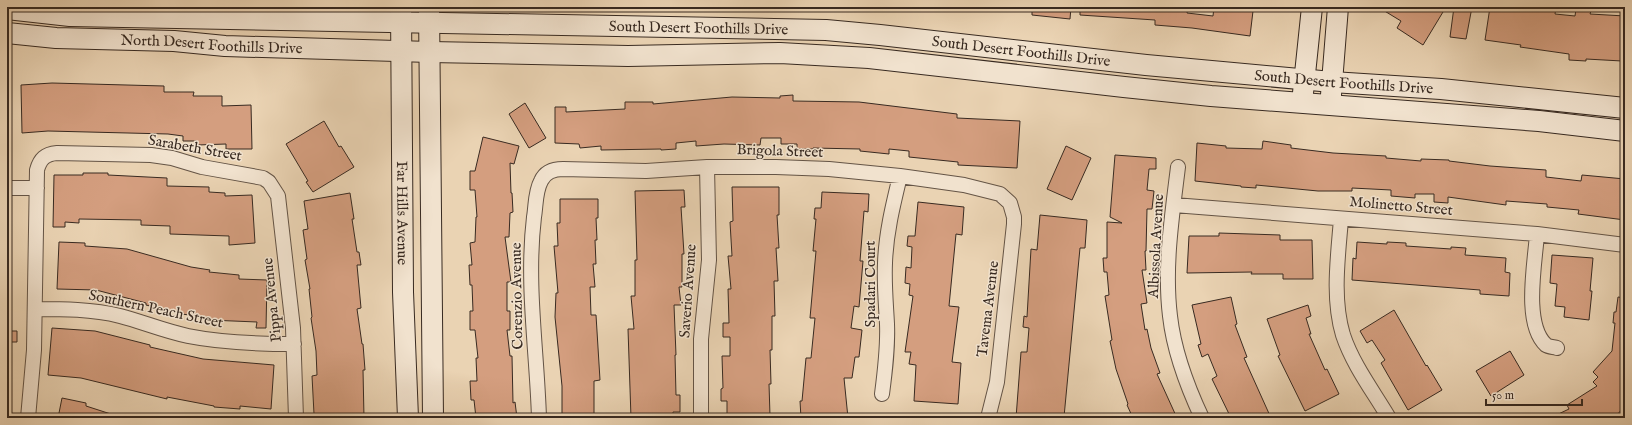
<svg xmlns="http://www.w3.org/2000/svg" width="1632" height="425" font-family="'IM FELL English',serif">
<rect width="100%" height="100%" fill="#ead3b3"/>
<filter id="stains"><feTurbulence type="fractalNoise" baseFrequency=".005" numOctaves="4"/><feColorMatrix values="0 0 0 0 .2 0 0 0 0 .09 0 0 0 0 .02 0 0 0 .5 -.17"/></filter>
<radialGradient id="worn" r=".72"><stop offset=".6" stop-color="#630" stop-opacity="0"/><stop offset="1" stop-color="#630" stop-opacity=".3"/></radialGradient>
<path fill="#d49e7f" stroke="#382a21" d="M1032 7H1071L1070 19 1032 15Z
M1080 7H1188L1187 13 1213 16 1214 7H1241V9L1253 11 1250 36 1192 28 1155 25V20L1080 15Z
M1378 7H1446L1423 45 1397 28 1401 21Z
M1454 7H1472L1466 39 1450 37Z
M1490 7H1501L1525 11V7H1556L1555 14 1575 16 1576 9 1591 11 1590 14 1625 16 1622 61 1586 59V61L1569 60V54L1520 47 1521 45 1485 40Z
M52 83 164 86V92H194L193 96H222V106L251 105 252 149H226V144L197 145V141H183V136L168 134 48 131 22 133 21 85Z
M793 95V101L859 102 957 114V118L1020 121 1017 168 958 165V162L909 157V151L889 149V154L860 151V149L813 148V149H797V144H781V138H761L760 145 724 144 696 146V141L676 143V149L661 150V149L601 150V146L580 148 579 144 555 143V107H566V112L625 109V102H653V104L732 97 780 98V96Z
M525 103 546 138 529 148 509 114Z
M324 121 339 147 341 146 354 167 313 192 306 182 308 181 286 144Z
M483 137 519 146 514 164 510 163 511 193H512L513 212 510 213 509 237H505L511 282H507V311H510V330H507L510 356H512L513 403 515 402 517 418H476L474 400H471L470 381H477L476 358H478L475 330H470V311H473L472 285H470L469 265H472L470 243 475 242 476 217H477L475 190H470V171H475Z
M1263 141 1291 145V148L1333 153 1386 156V158L1421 161V159L1449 160V161L1490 166 1546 170V177L1581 181 1582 175 1625 179V220L1578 214 1579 210 1547 207V204L1506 201V205L1448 197V203L1434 202V194H1415V198L1391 196V190L1352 188V191H1318L1256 185V188L1241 187V186L1195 181 1197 143 1226 146V148L1262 149Z
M1066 146 1091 158 1072 200 1047 189Z
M1115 155 1156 158V169H1149L1147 190 1154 191 1152 209H1147L1146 251H1145L1146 270H1142L1147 303 1141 304 1145 330 1147 329 1151 348 1160 373 1157 374 1177 418H1133L1127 405 1128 404 1116 369 1110 341 1112 340 1105 296 1109 295 1107 272H1104L1103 258H1107V222L1122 223 1110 217Z
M83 173H108V175L167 178V186L209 187V192L225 193V196L252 195 255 243 229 245V236L170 234V226L141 225V220L79 219V223L65 222V227H53L54 175H83Z
M732 187H779V215H777L779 248H776L778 281H774L775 316H772V350H770L771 384H769L770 416 727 417V401H721V389L723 388 722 356H730V337H723V323H729L728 289H731L728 256H732L730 222 733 221Z
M684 190 685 207H681L684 254H682V287H679L681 305H674L676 355H675L676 395H680V412H673V418H631L628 329H634L631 296H635V260H637L635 191Z
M822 192 869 194 868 212 864 211 860 261H863L859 307 854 306 851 328 862 330 859 357H855L852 378H844L848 418H801L800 401H802L806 358H811L815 318H810L816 251H813L816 219H814L815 208H821Z
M350 193 354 219H352L357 252H359L361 265H357L361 308 357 309 362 344H363L365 370H363L364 418H319L318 414H314L312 376 317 375 316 351 311 318 312 317 309 289H310L305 260 307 259 303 230 308 229 304 201Z
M560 199H598V218H596L597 240H595L596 264H593L595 287H590L591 315H596L600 380 594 381V418H562V386L555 317 556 293H558L554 246H558L557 223H560Z
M918 202 964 207 962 235 956 234 949 306 959 307 952 362 961 363 958 404 914 401 916 365 909 364 911 352H905L913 296 909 295 910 284 905 283 906 267 911 268 912 247 907 246 908 236H915Z
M1040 215 1087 220 1085 248H1080L1064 417 1058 416V418H1016L1021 352H1027L1029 328 1023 327 1024 316 1027 317 1031 249 1037 250Z
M1219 233 1280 235V240H1312L1313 279H1283V274H1251L1252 272 1187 273 1189 236H1219Z
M59 242 85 243V246L127 249 191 267 210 270 209 272 239 275V279L267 280 266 328H256L257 322 209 320 210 318 182 314 146 305V303L96 290 57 289Z
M1357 242 1387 244V242L1406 243V246L1451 249V247L1466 248 1465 255 1506 258 1505 272 1510 273 1509 296 1480 294V290L1352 280 1353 258 1356 259Z
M1552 255 1593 258 1590 291H1592L1589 320 1564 317 1565 307 1555 306 1557 284 1550 283Z
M1231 297 1237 324 1235 325 1247 357 1244 358 1271 418H1231L1212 379 1217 376 1208 354 1202 357 1198 345 1201 344 1192 305Z
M1618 297 1625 298V406L1614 418H1550L1569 409 1567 405 1597 386 1593 382 1598 377 1593 372 1612 351 1615 323H1613L1614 312H1616Z
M1308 305 1311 316 1306 318 1311 334H1309L1325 370 1327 369 1339 394 1305 411 1278 356 1280 355 1267 319Z
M1394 310 1426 366 1427 365 1442 390 1408 410 1381 363 1385 360 1372 340 1367 343 1360 331Z
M52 328 95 331 150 345V347L203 359 274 365 271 409 240 406V409L214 407V406L167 397V399L81 378 48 375Z
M7 331H17V342H7Z
M1510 351 1524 375 1491 396 1476 371Z
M62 398 86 403V406L117 416V418H58Z"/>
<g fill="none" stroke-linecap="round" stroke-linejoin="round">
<g stroke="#645446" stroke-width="16">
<path id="street" d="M1178 167C1172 216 1164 267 1170 316 1174 352 1187 386 1202 418
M7 188H37
M1174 205 1537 234 1625 245
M1341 219C1338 257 1332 298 1343 335 1353 365 1373 391 1389 418
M1537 234C1535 263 1523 324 1546 345 1549 347 1554 347 1557 348
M35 309C63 309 92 309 120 316 143 322 164 331 188 336 223 343 258 344 294 344
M882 394C885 371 888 348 887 324 886 304 884 284 885 263 886 233 893 205 900 176
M28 418 34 350 37 170C40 159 45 154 57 153L151 155 172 158 202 167 263 178 269 182 278 196 293 328 296 418
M539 418C537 351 526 284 534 217 536 206 535 192 541 181 545 172 553 169 563 169L646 171 707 167H776L829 169 900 176 964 185 1000 194 1010 203 1014 217V224L997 382 988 418
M701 418V339L709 260 707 167"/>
</g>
<g stroke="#382a21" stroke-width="22">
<g id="secondary">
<path id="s1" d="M401 7 403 292 408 418"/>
<path d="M429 7 433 418"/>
<path id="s2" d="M7 9 70 16 826 30 880 35 1146 65 1332 82 1441 89 1625 108"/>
<path id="s3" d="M7 33 56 38 174 41 225 46 430 52 628 56 780 53 869 58 1124 87 1211 96 1539 121 1625 131"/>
<path d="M1303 93 1312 7"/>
<path d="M1331 95 1338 7"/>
</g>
</g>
<use href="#street" stroke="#f1e2ce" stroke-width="14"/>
<use href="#secondary" stroke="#f1e2ce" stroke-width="20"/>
</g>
<g text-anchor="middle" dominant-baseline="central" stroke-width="3" stroke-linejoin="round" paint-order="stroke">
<g font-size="15" fill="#382a21" stroke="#f1e2ce">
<text stroke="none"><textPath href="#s2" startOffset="692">South Desert Foothills Drive</textPath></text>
<text stroke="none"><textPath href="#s3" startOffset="205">North Desert Foothills Drive</textPath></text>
<text stroke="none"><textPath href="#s2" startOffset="1016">South Desert Foothills Drive</textPath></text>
<text stroke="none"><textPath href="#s2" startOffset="1340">South Desert Foothills Drive</textPath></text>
<text transform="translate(195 148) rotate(10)">Sarabeth Street</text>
<text transform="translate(780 151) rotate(2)">Brigola Street</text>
<text transform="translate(1401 206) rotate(5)">Molinetto Street</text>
<text stroke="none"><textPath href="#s1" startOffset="206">Far Hills Avenue</textPath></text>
<text transform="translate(1156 246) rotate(-87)">Albissola Avenue</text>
<text transform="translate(870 284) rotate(-90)">Spadari Court</text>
<text transform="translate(688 291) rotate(-86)">Saverio Avenue</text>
<text transform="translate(517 296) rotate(-91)">Corenzio Avenue</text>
<text transform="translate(272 300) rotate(-96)">Pippa Avenue</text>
<text transform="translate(156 309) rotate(12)">Southern Peach Street</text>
<text transform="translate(988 309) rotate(-83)">Tavema Avenue</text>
</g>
</g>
<rect width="1632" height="425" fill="none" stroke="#ead3b3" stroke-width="24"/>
<rect x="8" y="8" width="1616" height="409" fill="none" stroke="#382a21" stroke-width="2"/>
<rect x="12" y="12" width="1608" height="401" fill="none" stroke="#382a21"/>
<path d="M1486 399v6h96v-6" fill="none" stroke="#382a21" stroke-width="2"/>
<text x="1492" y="399" font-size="12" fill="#382a21" stroke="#f1e2ce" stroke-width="3" paint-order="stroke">50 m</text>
<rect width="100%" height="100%" filter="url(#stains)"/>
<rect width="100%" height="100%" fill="url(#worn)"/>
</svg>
